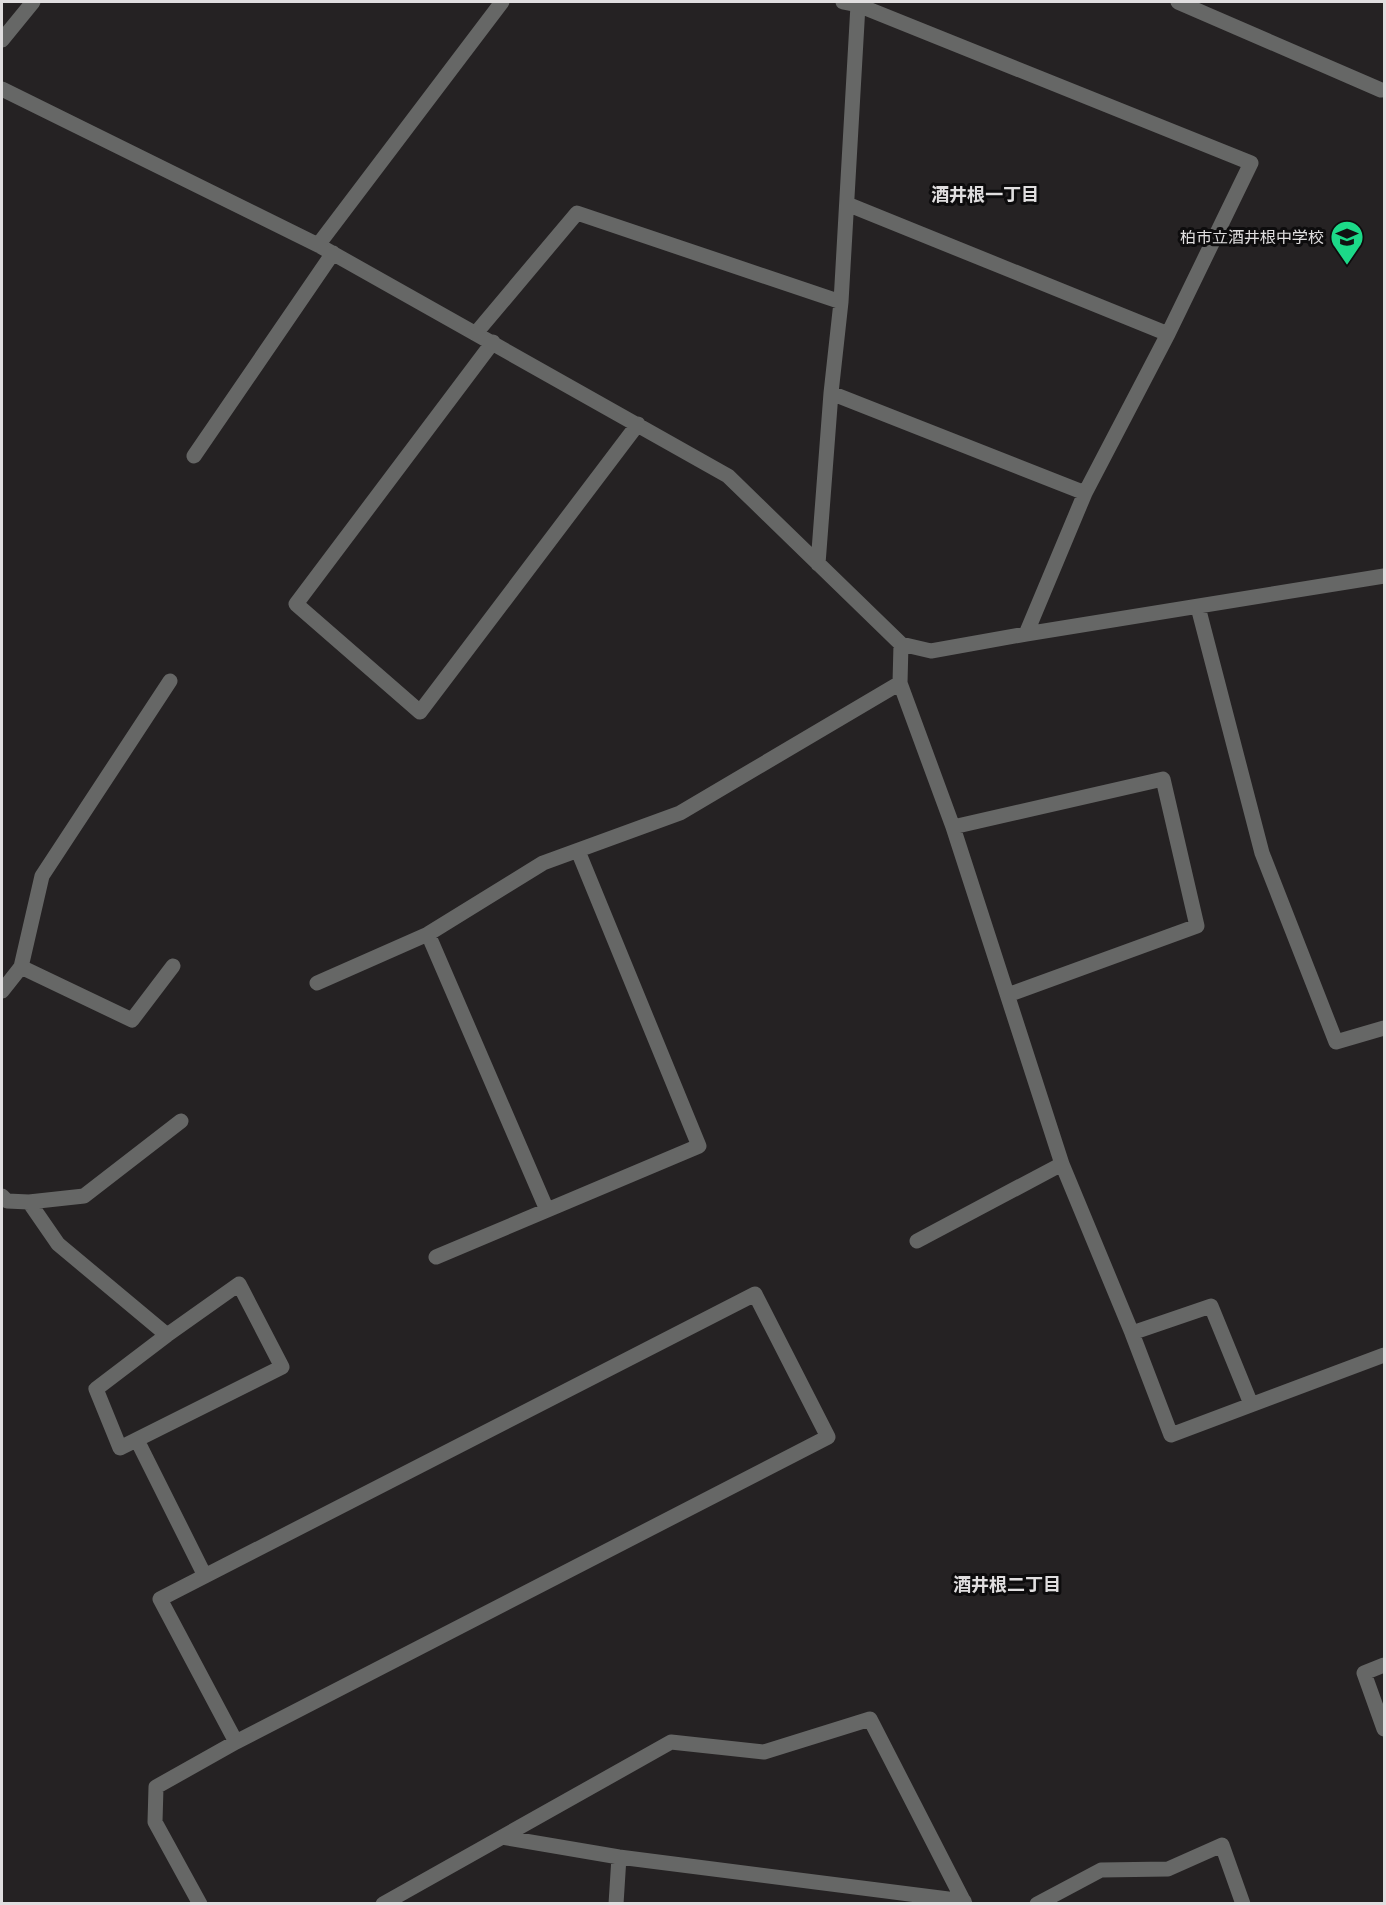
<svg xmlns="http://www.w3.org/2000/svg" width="1386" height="1905" font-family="'Fira Sans','Noto Sans JP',sans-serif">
<rect width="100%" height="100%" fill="#252223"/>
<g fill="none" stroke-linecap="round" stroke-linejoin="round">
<path stroke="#666766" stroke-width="15" d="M843 2 858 5 1251 163 1168 334 1085 493 1026 634
M1178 2 1381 90
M2 40 33 2
M2 89 318 245 728 476 901 644 931 651 1026 634 1384 576
M847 204 1168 334
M318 245 502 2
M476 333 577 213 841 302
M493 342 296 604 420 712 638 424
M831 393 1085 493
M194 456 333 253
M818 564 831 393 841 302 858 5
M1198 607 1262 853 1336 1042 1384 1028
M901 644 900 683 953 827 1062 1164 1132 1333 1171 1435 1384 1355
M953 827 1163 779 1197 926 1008 995
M428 934 547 1210
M21 967 132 1020 173 966
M317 983 428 934 543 863 680 813 900 683
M2 991 21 967 42 876 170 681
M2 1196 7 1201 29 1202 58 1244 167 1335
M29 1202 84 1196 181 1121
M917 1241 1062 1164
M436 1257 699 1146 578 851
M239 1284 282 1367 120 1448 96 1389 167 1335Z
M1132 1333 1211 1306 1251 1404
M137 1440 205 1576
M1384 1665 1364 1673 1384 1729
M502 1837 619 1857 964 1901
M200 1904 155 1822 156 1787 236 1742 828 1437 755 1294 160 1599 236 1742
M383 1904 671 1742 764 1752 870 1719 965 1904
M616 1904 619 1857
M1037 1904 1101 1870 1168 1869 1222 1845 1243 1904"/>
</g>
<defs>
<g id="school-pin" transform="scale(1.725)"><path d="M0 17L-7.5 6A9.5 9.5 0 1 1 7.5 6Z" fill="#1cd988" stroke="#0d0c0d"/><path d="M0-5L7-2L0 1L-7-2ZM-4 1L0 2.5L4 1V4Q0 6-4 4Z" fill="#111"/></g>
</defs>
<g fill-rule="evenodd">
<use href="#school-pin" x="1347" y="237"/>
</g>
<g text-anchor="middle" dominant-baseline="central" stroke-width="6" stroke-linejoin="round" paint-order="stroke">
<g font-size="16" fill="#e0dedf" stroke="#0d0c0d" text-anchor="end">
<text x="1324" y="237">柏市立酒井根中学校</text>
</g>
<g font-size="18" font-weight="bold" fill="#e0dedf" stroke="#0d0c0d">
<text x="985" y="195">酒井根一丁目</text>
<text x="1007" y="1585">酒井根二丁目</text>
</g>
</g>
<rect width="1386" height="1905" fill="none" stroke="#e0dedf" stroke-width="6"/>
</svg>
